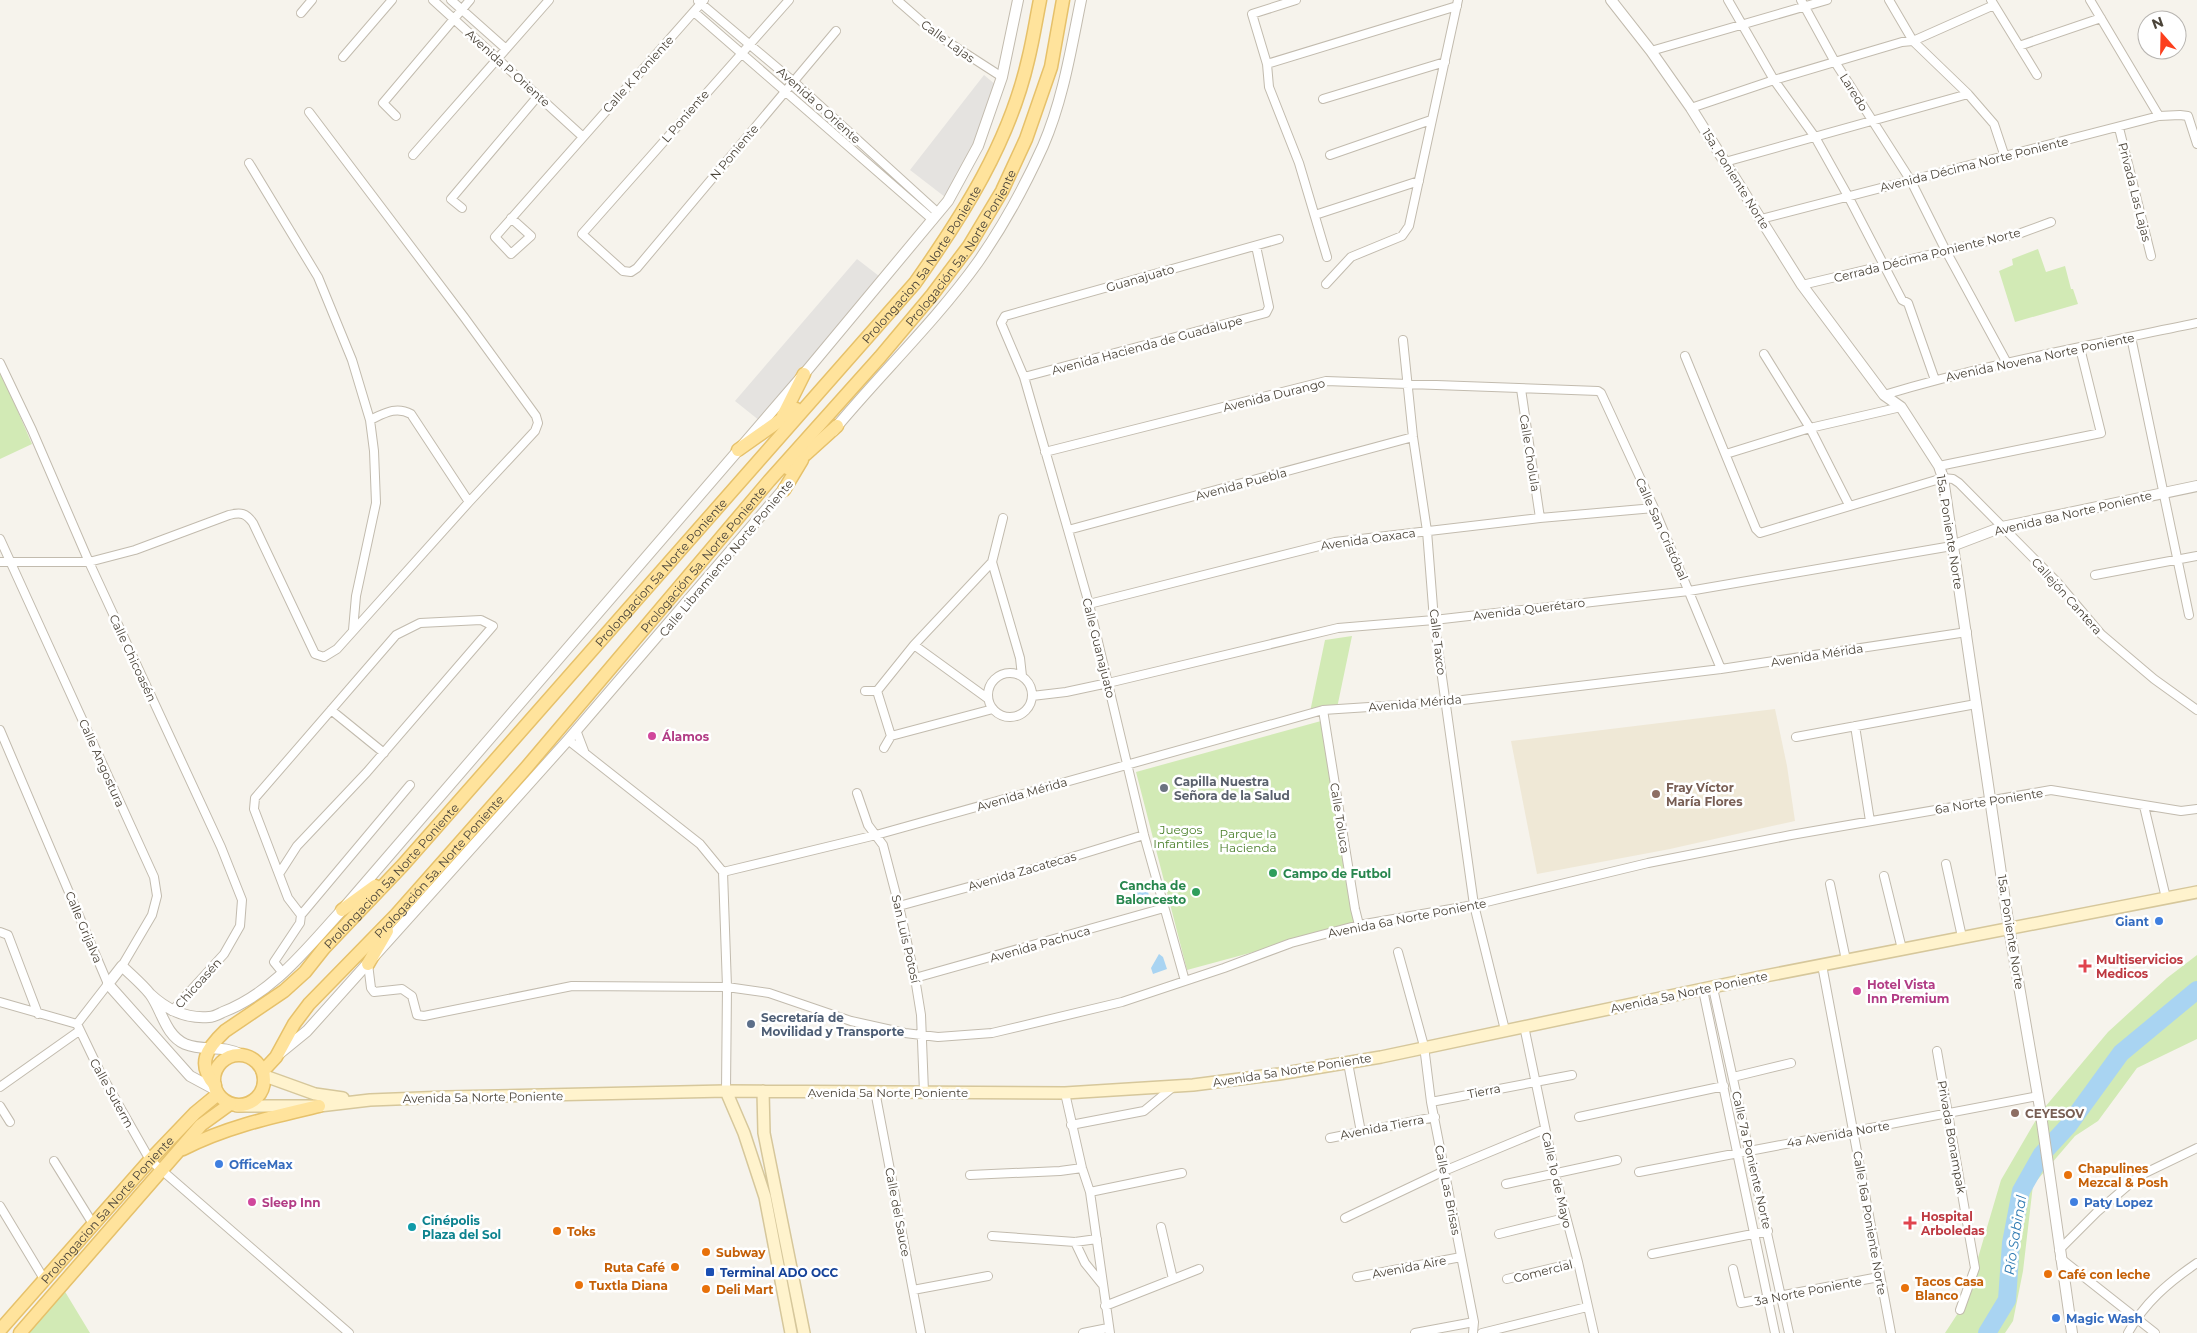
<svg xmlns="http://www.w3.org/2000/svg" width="2197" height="1333" font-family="Montserrat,sans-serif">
<rect width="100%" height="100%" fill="#f6f3ec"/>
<path fill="#efe8d6" d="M1775 709 1787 766 1795 821 1670 849 1537 874 1511 741Z"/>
<path fill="#d2eab5" d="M2038 249 2046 272 2065 266 2071 289H2073L2078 304 2015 322 1999 271 2013 265 2012 259Z
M0 370 32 444 0 459Z
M1352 636 1337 708 1310 712 1325 640Z
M1321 721 1357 924 1187 970 1136 772Z
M2197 955V1039L2137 1068 2098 1121 2075 1136 2033 1185 2023 1271 2013 1321 2005 1333H1945L1960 1310 1975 1268 2001 1180 2040 1113 2108 1032 2167 978Z
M64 1290 90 1333H26Z"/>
<path fill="#e5e3e0" d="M984 75 996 85 977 142 945 197 910 170Z
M857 259 879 276 760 421 735 401Z"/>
<path fill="#a9d4f2" d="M1145 883 1150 898 1137 903 1134 896 1138 886Z
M1159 954 1163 957 1167 969 1153 974 1151 968Z"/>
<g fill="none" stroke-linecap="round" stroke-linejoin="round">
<path stroke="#a9d4f2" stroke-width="18" d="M1987 1333 2007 1300 2011 1243 2021 1191 2042 1154 2068 1126 2121 1053 2197 990"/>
<g stroke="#c2bbae" stroke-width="10">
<path id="minor" d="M433 0 582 136
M451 0 506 49
M789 0 582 234 623 271 631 272 637 268 836 31
M897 0 937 35 1002 77
M1296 0 1252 14 1267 64 1269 87 1299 163 1327 257
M1728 0 1774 80 1815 137 1848 196 1902 300 1908 303 1935 380
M1801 0 1835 62 1911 181 1946 251 2007 363
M1889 0 1913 41 1968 94 1994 124 2005 157
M1991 0 2037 75
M2090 0 2159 116
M698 1 794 82 938 213
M694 12 933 220
M301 13 312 0
M2019 46 2101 18
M1651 51 1827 0
M343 57 392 0
M1267 64 1457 6
M1323 99 1445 62
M1691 108 1774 80 1902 42 1913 41 1994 5
M396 116 383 103 470 0
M2119 128 2151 256
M413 155 549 0
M1330 155 1431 120
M1725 162 1968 94
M249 163 318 277 352 360 370 420 374 451 376 503 356 596 353 630
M462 208 451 199 538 96
M1315 215 1419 181
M511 218 531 236 511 254 495 237 704 0
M1761 219 2159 116 2180 115 2188 116 2197 144
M1326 284 1351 257 1402 236 1409 226 1458 0
M1802 285 2021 233 2051 222
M2131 337 2189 615
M1403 340 1413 437 1427 531 1434 620 1474 905 1505 1030
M1764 354 1810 428 1849 505
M1685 356 1756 529 1760 533 1943 478 1953 479 1959 483 2057 582 2101 634 2154 679 2197 710
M0 363 32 430 89 562 221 847 242 900 240 926 224 954 172 1011
M1024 377 1266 313 1269 307 1256 246
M1521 389 1540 518
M1884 395C1986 364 2092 345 2197 323
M370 420C385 413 396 406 411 414L469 502
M1045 452 1326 381 1598 391 1601 393 1654 508 1721 669
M1726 454 1810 428 1901 407
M1939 466 2101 433 2080 348
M1003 518 992 562 1020 658 1022 676
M1068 530 1413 437
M0 539 154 877 157 896 152 915 122 966
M0 562H89L135 550 229 515C241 512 246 513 253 523L315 654 324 657 337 649 469 502 535 431 538 423 536 416 464 317 309 112
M992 562 914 645 877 691 891 736 993 709
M2095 575 2197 556
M1089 604 1335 542 1540 518 1654 508
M914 645 987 698
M988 695a22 22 0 1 1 44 0a22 22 0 1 1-44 0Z
M865 691H877
M1032 696 1066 692 1108 683 1338 628 1434 620 1689 591 1952 546
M331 710 384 753
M1323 710 1355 909 1359 925
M1855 726 1870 821
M0 730 108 984 77 1024
M576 730 584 751
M1796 737 1976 704
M568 740 700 844 723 872 727 987 726 1091
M884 748 891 736
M857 793 868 825 883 845 899 906 915 978 921 1015 924 1092
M2144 806 2166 898
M1946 864 1962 937
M723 872 876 835 1323 710 1446 702 1721 669 1967 632
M279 874 297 846 367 772 493 626 481 620 420 623 396 635 255 798 254 809 288 898 301 915 300 923 274 962 283 973
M1884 876 1902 949
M1830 884 1846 960
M899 906 1020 873 1144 835
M301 915 410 785
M0 932 8 935 38 1014
M1398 952 1424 1046 1431 1102 1474 1322 1473 1333
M368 964 371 988 374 992 402 989 412 996 417 1015 424 1016 572 986 727 987 769 993 851 1021 905 1033 938 1037 992 1033 1122 1002 1224 968 1291 943 1359 925 1474 905 1648 863 1791 835 2051 790 2181 811 2197 809
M1822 965 1891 1333
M915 978 1164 908
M1185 981 1144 835 1089 604 1068 530 1024 377 1001 323 1005 316 1279 239
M1713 988 1789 1333
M1703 990 1775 1333
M0 1002 77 1024
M77 1024 101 1074 150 1160 349 1333
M1524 1026 1555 1175 1578 1262 1594 1333
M1937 1051 1975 1268 1960 1310
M1348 1063 1361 1132
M1733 1077 1791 1063
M0 1087 79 1031
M875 1091 921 1333
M1065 1093 1082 1168 1090 1192 1110 1333
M1431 1102 1572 1075
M0 1106 10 1122
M1579 1117 1724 1086
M1071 1125 1144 1111 1173 1087
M1330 1138 1435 1117
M54 1161 93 1224
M1639 1172 2038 1096
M970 1175 1060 1171 1082 1168
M1506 1184 1617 1160
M1090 1192 1182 1173
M0 1206 44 1279
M1345 1218 1444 1171 1545 1129
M1161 1227 1173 1279
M1499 1234 1565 1218
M992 1236 1075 1242 1097 1239
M1075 1242 1085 1263 1102 1284
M2059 1250 2097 1212 2139 1176 2197 1148
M1652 1254 1768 1231
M2060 1258 2155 1333
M1733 1269 1741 1303 1879 1277
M1357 1277 1461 1257
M1507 1279 1578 1262
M913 1290 988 1276
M1105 1306 1199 1269
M1083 1333 1108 1328
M1415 1333 1474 1322
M1482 1333 1587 1307
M2128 1333C2144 1303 2169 1282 2197 1263"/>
</g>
<g stroke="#c2bbae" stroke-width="12">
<path id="tertiary" d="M1611 0 1651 51 1691 108 1802 285 1884 395 1901 407 1939 466 1943 478 2009 928 2040 1108 2072 1333
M833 431C880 374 935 322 978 262 1003 226 1025 186 1043 146 1063 100 1071 49 1081 0
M1952 546 2002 527 2197 486
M150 994C167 1010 186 1019 209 1017 214 1017 219 1014 223 1012 273 993 307 948 342 910L804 374 948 201 978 146 1002 77 1018 0
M280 1053 307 1031 568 740 788 484
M216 1090 190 1076 108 984 122 966C131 975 142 984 150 994 162 1010 165 1035 185 1044 204 1052 222 1044 242 1055"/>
</g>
<g stroke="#d6c79b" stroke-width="14">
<path id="secondary" d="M265 1076 315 1094 343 1098
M726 1091 744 1133 765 1197 791 1333
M763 1091 764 1133 804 1333
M237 1106H319L370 1100 447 1097 726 1091 1065 1093 1193 1085 1279 1074 1381 1057 1760 977 2197 892"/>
</g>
<g stroke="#e6c16a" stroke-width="15">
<g id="primary">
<path d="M783 416 804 374"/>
<path d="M738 450 796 409"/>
<path d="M787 468 806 454 837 426"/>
<path d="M784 490 802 460"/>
<path d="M342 910 375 886"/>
<path d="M368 964 387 931"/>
<circle cx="239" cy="1080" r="25"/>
<path id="s1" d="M263 1071 276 1057 294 1024 309 1004 396 915 526 768 769 481 880 357 932 295 969 246 1002 191 1026 139 1051 67 1063 0"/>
<path id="s2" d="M215 1085C196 1064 207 1048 225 1031L284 991 305 972 324 948 403 865 915 283C963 215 1009 143 1028 60 1033 40 1036 20 1040 0"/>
<path d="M183 1149C226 1127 272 1117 319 1106"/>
<path id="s3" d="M0 1330 150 1160 195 1113 218 1094"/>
<path d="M20 1333 201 1125 230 1104"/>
</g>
</g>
<use href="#minor" stroke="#fff" stroke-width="8"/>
<use href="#tertiary" stroke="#fff" stroke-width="10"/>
<use href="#secondary" stroke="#fff3cd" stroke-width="11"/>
<use href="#primary" stroke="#ffe39c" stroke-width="12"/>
</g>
<g fill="#d1479c" stroke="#fff" stroke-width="2">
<circle cx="652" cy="736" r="5"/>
<circle cx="1857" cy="991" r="5"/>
<circle cx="252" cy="1202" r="5"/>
</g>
<circle fill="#6b7280" stroke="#fff" stroke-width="2" cx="1164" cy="788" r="5"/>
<g fill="#8d6e63" stroke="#fff" stroke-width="2">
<circle cx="1656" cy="794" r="5"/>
<circle cx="2015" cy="1113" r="5"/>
</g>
<g fill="#2e9e5b" stroke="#fff" stroke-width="2">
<circle cx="1273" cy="873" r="5"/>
<circle cx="1196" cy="892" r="5"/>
</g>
<g fill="#3f7fe0" stroke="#fff" stroke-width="2">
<circle cx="2159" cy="921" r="5"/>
<circle cx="219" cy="1164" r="5"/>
<circle cx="2074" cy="1202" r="5"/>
<circle cx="2056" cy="1318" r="5"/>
</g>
<g fill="#e0444e" stroke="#fff" stroke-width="2">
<path d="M2082.5 958.5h5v5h5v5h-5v5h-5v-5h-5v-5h5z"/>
<path d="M1907.5 1215.5h5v5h5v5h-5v5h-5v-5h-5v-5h5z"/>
</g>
<circle fill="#5c6f8a" stroke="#fff" stroke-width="2" cx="751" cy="1024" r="5"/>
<g fill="#e8710a" stroke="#fff" stroke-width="2">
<circle cx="2068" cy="1175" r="5"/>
<circle cx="557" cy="1231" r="5"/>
<circle cx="706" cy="1252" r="5"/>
<circle cx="675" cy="1267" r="5"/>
<circle cx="2048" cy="1274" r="5"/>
<circle cx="579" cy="1285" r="5"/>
<circle cx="1905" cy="1288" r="5"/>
<circle cx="706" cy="1289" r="5"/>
</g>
<circle fill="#0f9aa8" stroke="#fff" stroke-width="2" cx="412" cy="1227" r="5"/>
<rect fill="#1a4fb4" stroke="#fff" stroke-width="2" x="705" y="1267" width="10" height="10" rx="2.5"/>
<g text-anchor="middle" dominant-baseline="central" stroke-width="5" stroke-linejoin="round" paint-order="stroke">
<g font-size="12" fill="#4b4439" stroke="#fff">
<text transform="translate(948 41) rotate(36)">Calle Lajas</text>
<text transform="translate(508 68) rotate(42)">Avenida P Oriente</text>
<text transform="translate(638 74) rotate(-48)">Calle K Poniente</text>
<text transform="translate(1854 92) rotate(58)">Laredo</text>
<text transform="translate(819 105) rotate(42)">Avenida o Oriente</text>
<text transform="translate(685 116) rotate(-49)">L Poniente</text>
<text transform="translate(734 152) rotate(-50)">N Poniente</text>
<text transform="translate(1974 164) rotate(-14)">Avenida Décima Norte Poniente</text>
<text transform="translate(1736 179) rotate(58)">15a. Poniente Norte</text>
<text transform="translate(2135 192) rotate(76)">Privada Las Lajas</text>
<text stroke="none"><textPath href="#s1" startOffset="1081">Prologación 5a. Norte Poniente</textPath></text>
<text transform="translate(1927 255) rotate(-14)">Cerrada Décima Poniente Norte</text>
<text stroke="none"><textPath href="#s2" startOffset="1102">Prolongacion 5a Norte Poniente</textPath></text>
<text transform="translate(1140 278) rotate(-16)">Guanajuato</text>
<text transform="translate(1147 345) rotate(-15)">Avenida Hacienda de Guadalupe</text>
<text transform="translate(2040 357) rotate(-12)">Avenida Novena Norte Poniente</text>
<text transform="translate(1274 395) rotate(-14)">Avenida Durango</text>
<text transform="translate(1530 453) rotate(81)">Calle Cholula</text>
<text transform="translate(1241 484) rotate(-15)">Avenida Puebla</text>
<text transform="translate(2073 513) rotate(-13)">Avenida 8a Norte Poniente</text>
<text transform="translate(1662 529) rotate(66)">Calle San Cristóbal</text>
<text transform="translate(1950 532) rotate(81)">15a. Poniente Norte</text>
<text transform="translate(1368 539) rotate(-8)">Avenida Oaxaca</text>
<text transform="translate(726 558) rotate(-50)">Calle Libramiento Norte Poniente</text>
<text stroke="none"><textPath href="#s1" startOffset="676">Prologación 5a. Norte Poniente</textPath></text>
<text stroke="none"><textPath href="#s2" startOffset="698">Prolongacion 5a Norte Poniente</textPath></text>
<text transform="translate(2067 596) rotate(48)">Callejón Cantera</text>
<text transform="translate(1529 609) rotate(-7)">Avenida Querétaro</text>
<text transform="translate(1438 642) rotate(83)">Calle Taxco</text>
<text transform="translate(1099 648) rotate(76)">Calle Guanajuato</text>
<text transform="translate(1817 655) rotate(-9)">Avenida Mérida</text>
<text transform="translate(133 658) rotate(65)">Calle Chicoasén</text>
<text transform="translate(1415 703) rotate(-5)">Avenida Mérida</text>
<text transform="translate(102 763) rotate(66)">Calle Angostura</text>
<text transform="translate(1022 794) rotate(-16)">Avenida Mérida</text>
<text transform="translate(1989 801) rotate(-9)">6a Norte Poniente</text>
<text transform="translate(1340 818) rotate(81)">Calle Toluca</text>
<text stroke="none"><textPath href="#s1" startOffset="271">Prologación 5a. Norte Poniente</textPath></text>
<text transform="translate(1022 871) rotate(-16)">Avenida Zacatecas</text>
<text stroke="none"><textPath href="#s2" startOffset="292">Prolongacion 5a Norte Poniente</textPath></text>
<text transform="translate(1407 918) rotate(-11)">Avenida 6a Norte Poniente</text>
<text transform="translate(84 927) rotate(67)">Calle Grijalva</text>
<text transform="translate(2011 932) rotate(81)">15a. Poniente Norte</text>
<text transform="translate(906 939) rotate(77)">San Luis Potosí</text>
<text transform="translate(1040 944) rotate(-16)">Avenida Pachuca</text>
<text transform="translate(198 983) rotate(-48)">Chicoasén</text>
<text transform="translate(1689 992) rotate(-12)">Avenida 5a Norte Poniente</text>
<text transform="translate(1292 1070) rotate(-9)">Avenida 5a Norte Poniente</text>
<text transform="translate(1484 1091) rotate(-11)">Tierra</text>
<text x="888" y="1092">Avenida 5a Norte Poniente</text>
<text transform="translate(112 1093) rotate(61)">Calle Suterm</text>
<text transform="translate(483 1097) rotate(-1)">Avenida 5a Norte Poniente</text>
<text transform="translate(1382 1127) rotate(-11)">Avenida Tierra</text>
<text transform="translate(1838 1134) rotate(-10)">4a Avenida Norte</text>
<text transform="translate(1952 1137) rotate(80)">Privada Bonampak</text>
<text transform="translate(1752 1160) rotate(77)">Calle 7a Poniente Norte</text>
<text transform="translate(1557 1180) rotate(77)">Calle 1o de Mayo</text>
<text transform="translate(1448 1190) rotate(79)">Calle Las Brisas</text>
<text stroke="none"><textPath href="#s3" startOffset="161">Prolongacion 5a Norte Poniente</textPath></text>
<text transform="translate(898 1212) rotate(79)">Calle del Sauce</text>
<text transform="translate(1870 1223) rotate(80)">Calle 16a Poniente Norte</text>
<text transform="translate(1409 1267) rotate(-11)">Avenida Aire</text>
<text transform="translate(1543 1271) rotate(-14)">Comercial</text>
<text transform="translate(1808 1291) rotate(-11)">3a Norte Poniente</text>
</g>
<g font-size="12" font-weight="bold" fill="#b23c85" stroke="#fff" text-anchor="start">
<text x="662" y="736">Álamos</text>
<text x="1867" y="984">Hotel Vista<tspan x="1867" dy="14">Inn Premium</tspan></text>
<text x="262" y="1202">Sleep Inn</text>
</g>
<g font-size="12" font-weight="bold" fill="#5b616d" stroke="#fff" text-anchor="start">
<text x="1174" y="781">Capilla Nuestra<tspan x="1174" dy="14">Señora de la Salud</tspan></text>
</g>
<g font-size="12" font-weight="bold" fill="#785e54" stroke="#fff" text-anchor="start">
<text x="1666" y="787">Fray Víctor<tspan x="1666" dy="14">María Flores</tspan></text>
<text x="2025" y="1113">CEYESOV</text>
</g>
<g font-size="12" fill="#4a7f2a" stroke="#fff">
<text x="1181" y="829">Juegos<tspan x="1181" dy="14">Infantiles</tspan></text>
<text x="1248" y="833">Parque la<tspan x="1248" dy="14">Hacienda</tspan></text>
</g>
<g font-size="12" font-weight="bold" fill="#27864d" stroke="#fff" text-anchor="start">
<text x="1283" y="873">Campo de Futbol</text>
<text x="1186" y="885" text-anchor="end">Cancha de<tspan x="1186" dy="14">Baloncesto</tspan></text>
</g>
<g font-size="12" font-weight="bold" fill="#366cbe" stroke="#fff" text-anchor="start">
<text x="2149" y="921" text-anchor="end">Giant</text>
<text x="229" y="1164">OfficeMax</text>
<text x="2084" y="1202">Paty Lopez</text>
<text x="2066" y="1318">Magic Wash</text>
</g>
<g font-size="12" font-weight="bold" fill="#be3a42" stroke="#fff" text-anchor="start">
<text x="2096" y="959">Multiservicios<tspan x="2096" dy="14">Medicos</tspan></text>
<text x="1921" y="1216">Hospital<tspan x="1921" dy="14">Arboledas</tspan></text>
</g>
<g font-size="12" font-weight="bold" fill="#4e5e75" stroke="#fff" text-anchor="start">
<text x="761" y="1017">Secretaría de<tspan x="761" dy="14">Movilidad y Transporte</tspan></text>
</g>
<g font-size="12" font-weight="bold" fill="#c56008" stroke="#fff" text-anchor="start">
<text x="2078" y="1168">Chapulines<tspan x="2078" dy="14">Mezcal &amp; Posh</tspan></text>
<text x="567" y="1231">Toks</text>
<text x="716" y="1252">Subway</text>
<text x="665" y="1267" text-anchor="end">Ruta Café</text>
<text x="2058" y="1274">Café con leche</text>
<text x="1915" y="1281">Tacos Casa<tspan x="1915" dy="14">Blanco</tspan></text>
<text x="589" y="1285">Tuxtla Diana</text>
<text x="716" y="1289">Deli Mart</text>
</g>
<g font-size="12" font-weight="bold" fill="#0d838f" stroke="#fff" text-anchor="start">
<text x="422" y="1220">Cinépolis<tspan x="422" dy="14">Plaza del Sol</tspan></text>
</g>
<g font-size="12" font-weight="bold" fill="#164399" stroke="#fff" text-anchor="start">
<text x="720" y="1272">Terminal ADO OCC</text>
</g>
<g font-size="14" font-style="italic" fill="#2e7ab2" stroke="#fff">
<text transform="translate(2015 1235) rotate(-81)">Río Sabinal</text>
</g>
</g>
<g transform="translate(2162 35) rotate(340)"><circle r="24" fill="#ffffff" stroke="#b7b4b0"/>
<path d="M0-4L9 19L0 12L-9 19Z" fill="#fc3f1d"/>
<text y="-8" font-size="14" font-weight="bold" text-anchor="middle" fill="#4b4439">N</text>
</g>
</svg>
